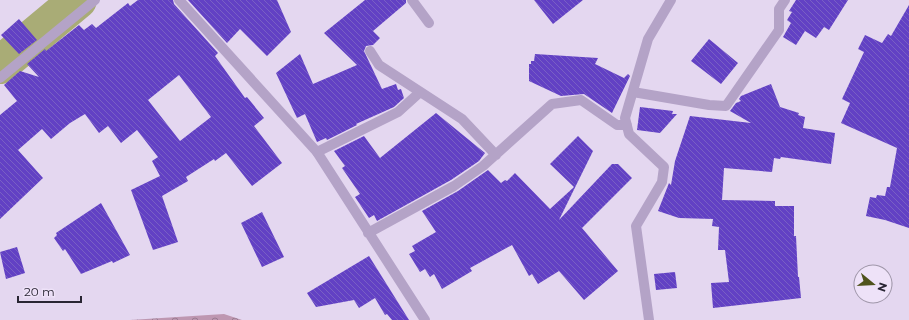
<svg xmlns="http://www.w3.org/2000/svg" width="909" height="320" font-family="Montserrat,sans-serif">
<defs>
<pattern id="forest-crowns" width="20" height="18" patternUnits="userSpaceOnUse"><rect width="20" height="18" fill="#be97b1"/><path d="M2 6a3 3 0 1 1 6 0M12 15a3 3 0 1 1 6 0" fill="none" stroke="#9a7b91"/></pattern>
<pattern id="building-back-hatch" width="6" height="6" patternUnits="userSpaceOnUse"><rect width="6" height="6" fill="#6241c4"/><path d="M-1 5l2 2M0 0l6 6M5-1l2 2" fill="none" stroke="#7960c4"/></pattern>
</defs>
<rect width="100%" height="100%" fill="#e4d7f0"/>
<path fill="url(#forest-crowns)" d="M224 314 242 320H130Z"/>
<g fill="none" stroke-linecap="round" stroke-linejoin="round">
<path stroke="#a9ac76" stroke-width="38" d="M0 65 78 0"/>
</g>
<path fill="url(#building-back-hatch)" fill-rule="evenodd" d="M138 0H173L174 4 218 53 215 56 245 98 247 97 264 118 254 126 282 163 252 186 226 153 215 161 214 159 186 177 188 181 162 196 178 242 153 250 131 190 160 176 152 161 158 157 137 130 121 143 108 126 99 133 85 114 70 123 51 139 42 129 18 150 43 178 0 219V115L17 101 4 85 20 71 39 77 27 64 45 49 46 51 79 25 84 30 92 24 96 28 128 3 130 6ZM179 75 211 117 180 141 148 100Z
M188 0H277L291 32 267 56 240 29 227 43Z
M365 0H406V3L373 31 380 38 373 45 366 46 364 51 382 89 396 84 398 90 401 89 404 98 394 107 356 124 357 125 327 140 326 138 317 142 305 114 297 118 276 73 300 54 313 84 357 65 324 33Z
M534 0H583L553 24Z
M796 0H848L829 30 824 27 816 38 805 31 796 45 783 37 791 23 787 20 792 12 789 11Z
M909 5V228L885 220 866 216 870 197 876 198 877 195 885 196 887 187H890L897 148 841 123 850 103 842 99 864 52 858 49 865 35 882 43 888 34 891 36Z
M19 19 37 40 19 54 1 35Z
M709 39 738 63 721 84 691 61Z
M535 54 598 58 595 64 624 78 628 74 630 76 612 113 584 94 561 96 529 81V64H531V61H534Z
M771 84 780 107 799 113 798 115 805 117 803 128 835 133 831 164 781 157 780 159 774 158 772 172 724 168 722 200 775 201V206H794V236H796L798 277H799L801 298 713 308 711 283 729 282 725 250H718L719 227 712 226 713 219 679 218 658 211 669 183 671 185 675 161 690 116 751 123 730 111 736 103 741 101 739 99 741 96Z
M640 107 673 111 672 114H677L660 133 637 130Z
M436 113 485 153 479 161 451 180 377 221 374 215 369 218 355 197 360 194 342 168 345 166 334 151 364 136 380 158Z
M578 136 593 151 559 220 612 164H618L632 178 582 228 618 271 584 300 559 271 538 284 532 274 529 276 512 245 470 268 472 271 442 289 434 274 430 277 425 269 420 272 409 254 415 251 412 246 436 232 422 211 458 191 488 170 501 183 505 180 507 181 515 173 550 209 574 187 550 164Z
M101 203 130 255 113 263 112 261 81 274 65 249 63 251 54 238 57 235 56 233Z
M262 212 284 257 262 267 241 223Z
M17 247 25 273 6 279 0 252Z
M369 256 409 320H392L387 314 385 315 375 298 359 308 354 300 316 307 307 293Z
M675 272 677 288 656 290 654 274Z"/>
<g fill="none" stroke-linecap="round" stroke-linejoin="round">
<path stroke="#b4a3c7" stroke-width="10" d="M317 152 398 112 419 93"/>
<path stroke="#b4a3c7" stroke-width="10" d="M179 0 317 152 425 320
M412 0 429 23
M370 51 379 65 462 119 496 155
M0 78 95 0
M633 92 709 105 726 106 779 30V9L785 0
M368 233 454 186 483 166 552 104 581 100 617 125H627
M649 320 636 226 662 182 664 167 629 134 625 118 648 39 671 0"/>
</g>
<g transform="translate(873 284) rotate(108)"><circle r="19" fill="#eee2f8" stroke="#9f96a9"/>
<path d="M0-3L7 15L0 10L-7 15Z" fill="#4f531c"/>
<text y="-6" font-size="11" font-weight="bold" text-anchor="middle" fill="#292533">N</text>
</g>
<path d="M18 296v6h63v-6" fill="none" stroke="#292533" stroke-width="2"/>
<text x="24" y="296" font-size="12" fill="#292533" stroke="#eee2f8" stroke-width="3" paint-order="stroke">20 m</text>
</svg>
